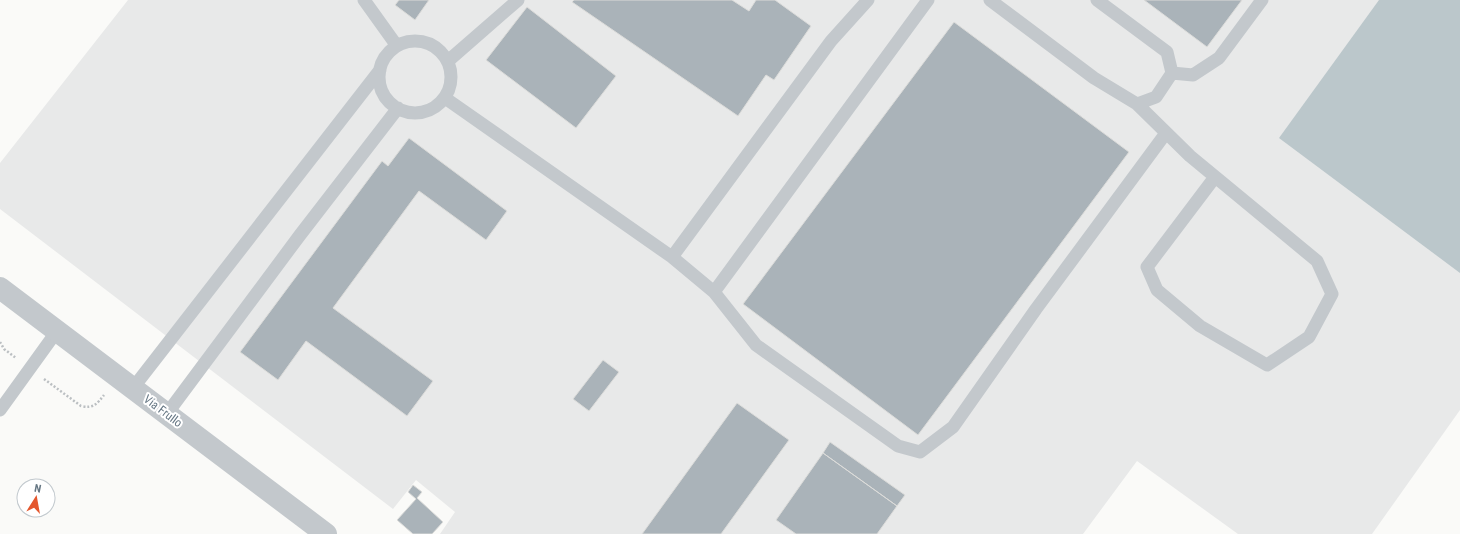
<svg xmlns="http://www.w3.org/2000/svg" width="1460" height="534" font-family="'Roboto Condensed',sans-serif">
<rect width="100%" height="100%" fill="#fafaf8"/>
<path fill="#e8e9e9" d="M128 0H1460V410L1372 534H1238L1137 461 1083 534H440L455 512 416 480 393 509 0 209V163Z"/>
<path fill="#bbc7cb" d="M1379 0H1460V273L1279 138Z"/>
<path fill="#aab3b9" stroke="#dcdcda" d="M399 0H429L415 20 395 5Z
M574 0H732L749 11 756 0H775L811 26 774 80 766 75 738 116 572 2Z
M1144 0H1242L1207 47Z
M527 7 616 76 576 128 486 60Z
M954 22 1129 152 918 435 743 304Z
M409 138 507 211 486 240 419 191 333 308 433 381 407 416 306 341 278 380 240 352 382 161 388 166Z
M603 360 619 372 589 411 573 399Z
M737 403 789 440 721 534H642Z
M830 442 905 495 897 506 823 453Z
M823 453 897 506 877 534H796L776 520Z
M413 485 422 492 417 498 443 522 432 534H413L397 520 416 499 408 492Z"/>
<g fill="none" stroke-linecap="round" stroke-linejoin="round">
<path stroke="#bbbfc2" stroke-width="2.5" stroke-dasharray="2 2" stroke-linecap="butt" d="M0 342 4 349 16 358
M44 379 81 406C93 409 97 404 104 395"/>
<path stroke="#c3c8cc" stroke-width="13" d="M364 0 397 46
M990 0 1094 78 1137 104 1156 97 1172 73 1167 52 1097 0
M379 77a36 36 0 1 1 72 0a36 36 0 1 1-72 0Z
M448 61 518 0
M1172 73 1193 75 1219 58 1262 0
M445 98 672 257 831 41 868 0
M1137 104 1190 156 1317 261 1332 294 1309 337 1267 365 1200 326 1157 290 1147 267 1215 177
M672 257 714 292 928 0
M714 292 756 345 898 446 920 452 953 427 1036 309 1166 133
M133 388 380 70
M0 410 57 331
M166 415 300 235 398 108"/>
<path stroke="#c3c8cc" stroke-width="22" d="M0 288 326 534"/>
</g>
<g text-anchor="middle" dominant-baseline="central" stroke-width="4" stroke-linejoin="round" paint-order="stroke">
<g font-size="12" fill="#657683" stroke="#fff">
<text transform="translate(163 411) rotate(37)">Via Frullo</text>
</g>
</g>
<g transform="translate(36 498) rotate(11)"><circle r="19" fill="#ffffff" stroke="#c1c8cd"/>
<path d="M0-3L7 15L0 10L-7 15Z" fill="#e4572e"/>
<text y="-6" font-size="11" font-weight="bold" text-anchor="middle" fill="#657683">N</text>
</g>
</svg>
